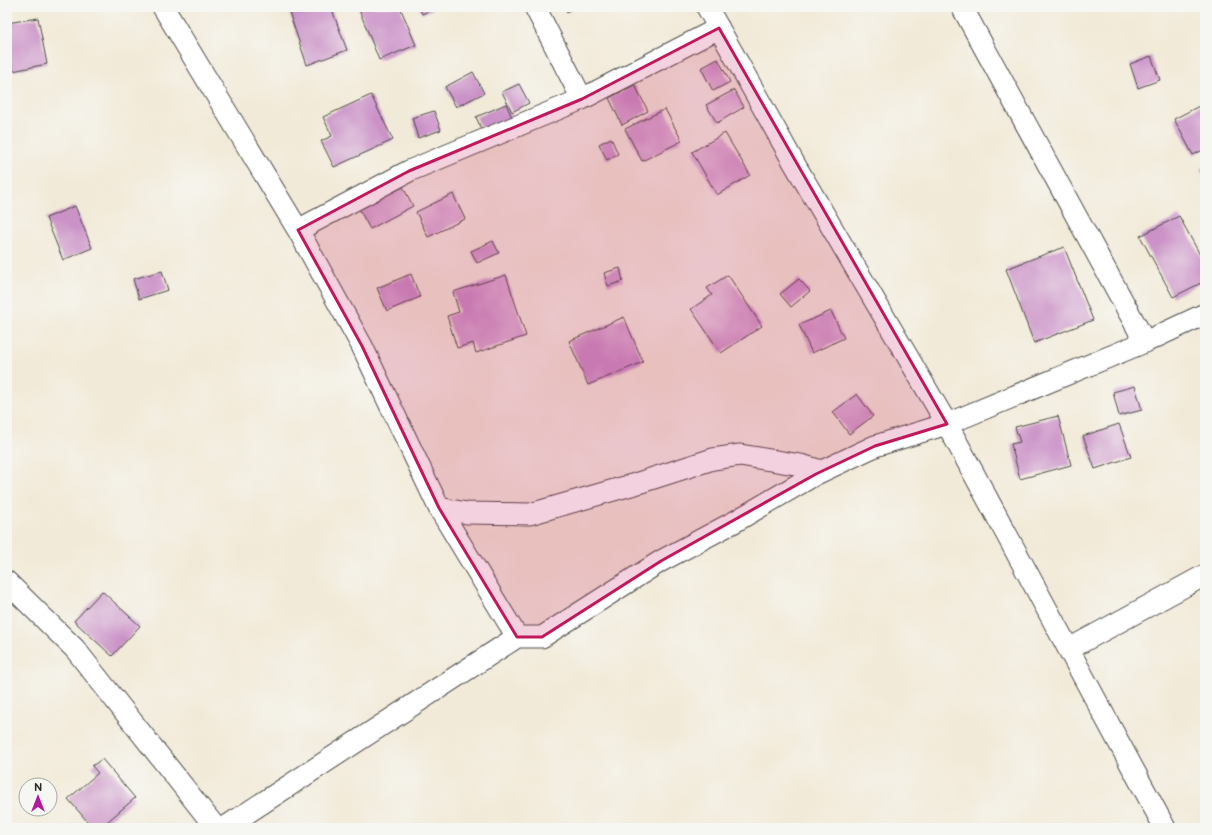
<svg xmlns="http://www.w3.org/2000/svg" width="1212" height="835" font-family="'Balsamiq Sans',sans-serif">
<rect width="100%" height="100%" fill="#f6f6f2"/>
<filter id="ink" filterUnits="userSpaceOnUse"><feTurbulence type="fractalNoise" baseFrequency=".025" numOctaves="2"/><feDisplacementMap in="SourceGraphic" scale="8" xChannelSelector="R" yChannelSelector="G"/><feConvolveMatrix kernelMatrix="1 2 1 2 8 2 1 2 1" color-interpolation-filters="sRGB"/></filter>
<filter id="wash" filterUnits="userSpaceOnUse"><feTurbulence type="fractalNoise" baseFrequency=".012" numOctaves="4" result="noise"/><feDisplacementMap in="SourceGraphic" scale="16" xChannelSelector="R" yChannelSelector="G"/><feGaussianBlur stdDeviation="0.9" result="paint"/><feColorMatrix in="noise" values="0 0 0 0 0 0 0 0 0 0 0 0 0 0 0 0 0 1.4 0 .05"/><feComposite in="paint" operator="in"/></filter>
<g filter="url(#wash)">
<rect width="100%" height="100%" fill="#f2ead8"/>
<g id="blocks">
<path fill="#cb92c8" d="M303 7H331L347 50 307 65 289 12Z
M358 7H400L416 45 379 60Z
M419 7H438L422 14Z
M564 7H575L567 12Z
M38 18 47 64 8 72 7 23Z
M1151 56 1160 80 1138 88 1130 64Z
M718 59 730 82 713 91 701 68Z
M473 72 484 93 456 107 445 87Z
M519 84 529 103 512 112 502 92Z
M635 85 648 111 622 125 609 98Z
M734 90 744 107 717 123 706 105Z
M371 95 393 140 334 167 321 141 332 136 323 117Z
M1205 103V149L1193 155 1174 119Z
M506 104 514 122 484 135 476 117Z
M665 109 682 141 642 161 625 129Z
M434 111 441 130 418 138 412 118Z
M725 133 750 175 717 195 692 152Z
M611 138 618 154 607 160 599 144Z
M1205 167V178L1200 169Z
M403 187 413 206 370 229 359 209Z
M453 194 465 219 428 237 416 212Z
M75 206 92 248 63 260 46 218Z
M1179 216 1205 264V281L1173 297 1140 236Z
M493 241 499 253 477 263 471 251Z
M1064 247 1093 320 1034 343 1006 269Z
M620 268 623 281 608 286 604 273Z
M162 271 168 290 139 299 133 279Z
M411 274 420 297 387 311 377 288Z
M506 275 526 336 476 353 473 343 457 348 447 316 459 312 453 292Z
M728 275 762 326 721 353 691 309 712 295 707 288Z
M799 279 810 291 791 307 780 294Z
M831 311 844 338 812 353 799 325Z
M624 317 643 362 588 385 569 341Z
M1135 386 1142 410 1119 416 1113 392Z
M857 394 873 416 849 434 833 412Z
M1058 416 1071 465 1020 479 1011 444 1020 442 1015 427Z
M1119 424 1131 457 1095 469 1083 436Z
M102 591 140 626 112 656 74 621Z
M102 759 135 798 100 828H93L68 799 98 773 92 766Z"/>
</g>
</g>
<g filter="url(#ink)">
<use href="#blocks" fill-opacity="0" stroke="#494845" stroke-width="1"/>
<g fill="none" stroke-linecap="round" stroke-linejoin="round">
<g stroke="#494845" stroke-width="23">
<path id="street" d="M163 7 298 230 362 346 439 508 517 637H542L661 561 736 521 816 474 875 446 947 424 1145 342 1205 314
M535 7 582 99
M707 7 794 163 947 424 1165 828
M962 7 1145 342
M298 230 409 171 582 99 719 28
M439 508 467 513 530 514 635 484 713 459 740 455 801 465 822 471
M7 582 75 649 216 828
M1069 649 1205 575
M224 828 517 637"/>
</g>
<use href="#street" stroke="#fff" stroke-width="21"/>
</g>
</g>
<path fill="#c2185b" fill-opacity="0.2" stroke="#c2185b" stroke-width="3" stroke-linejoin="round" d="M719 28 947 424 875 446 816 474 661 561 542 637H517L439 508 362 346 298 230 409 171 582 99Z"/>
<rect width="1212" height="835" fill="none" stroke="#f6f6f2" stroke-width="24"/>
<g transform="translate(38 797)"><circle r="19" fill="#f6f6f2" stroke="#a5a5a2"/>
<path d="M0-3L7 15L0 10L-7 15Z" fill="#b5179e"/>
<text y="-6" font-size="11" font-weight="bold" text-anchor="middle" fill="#2b2b2b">N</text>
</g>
</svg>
